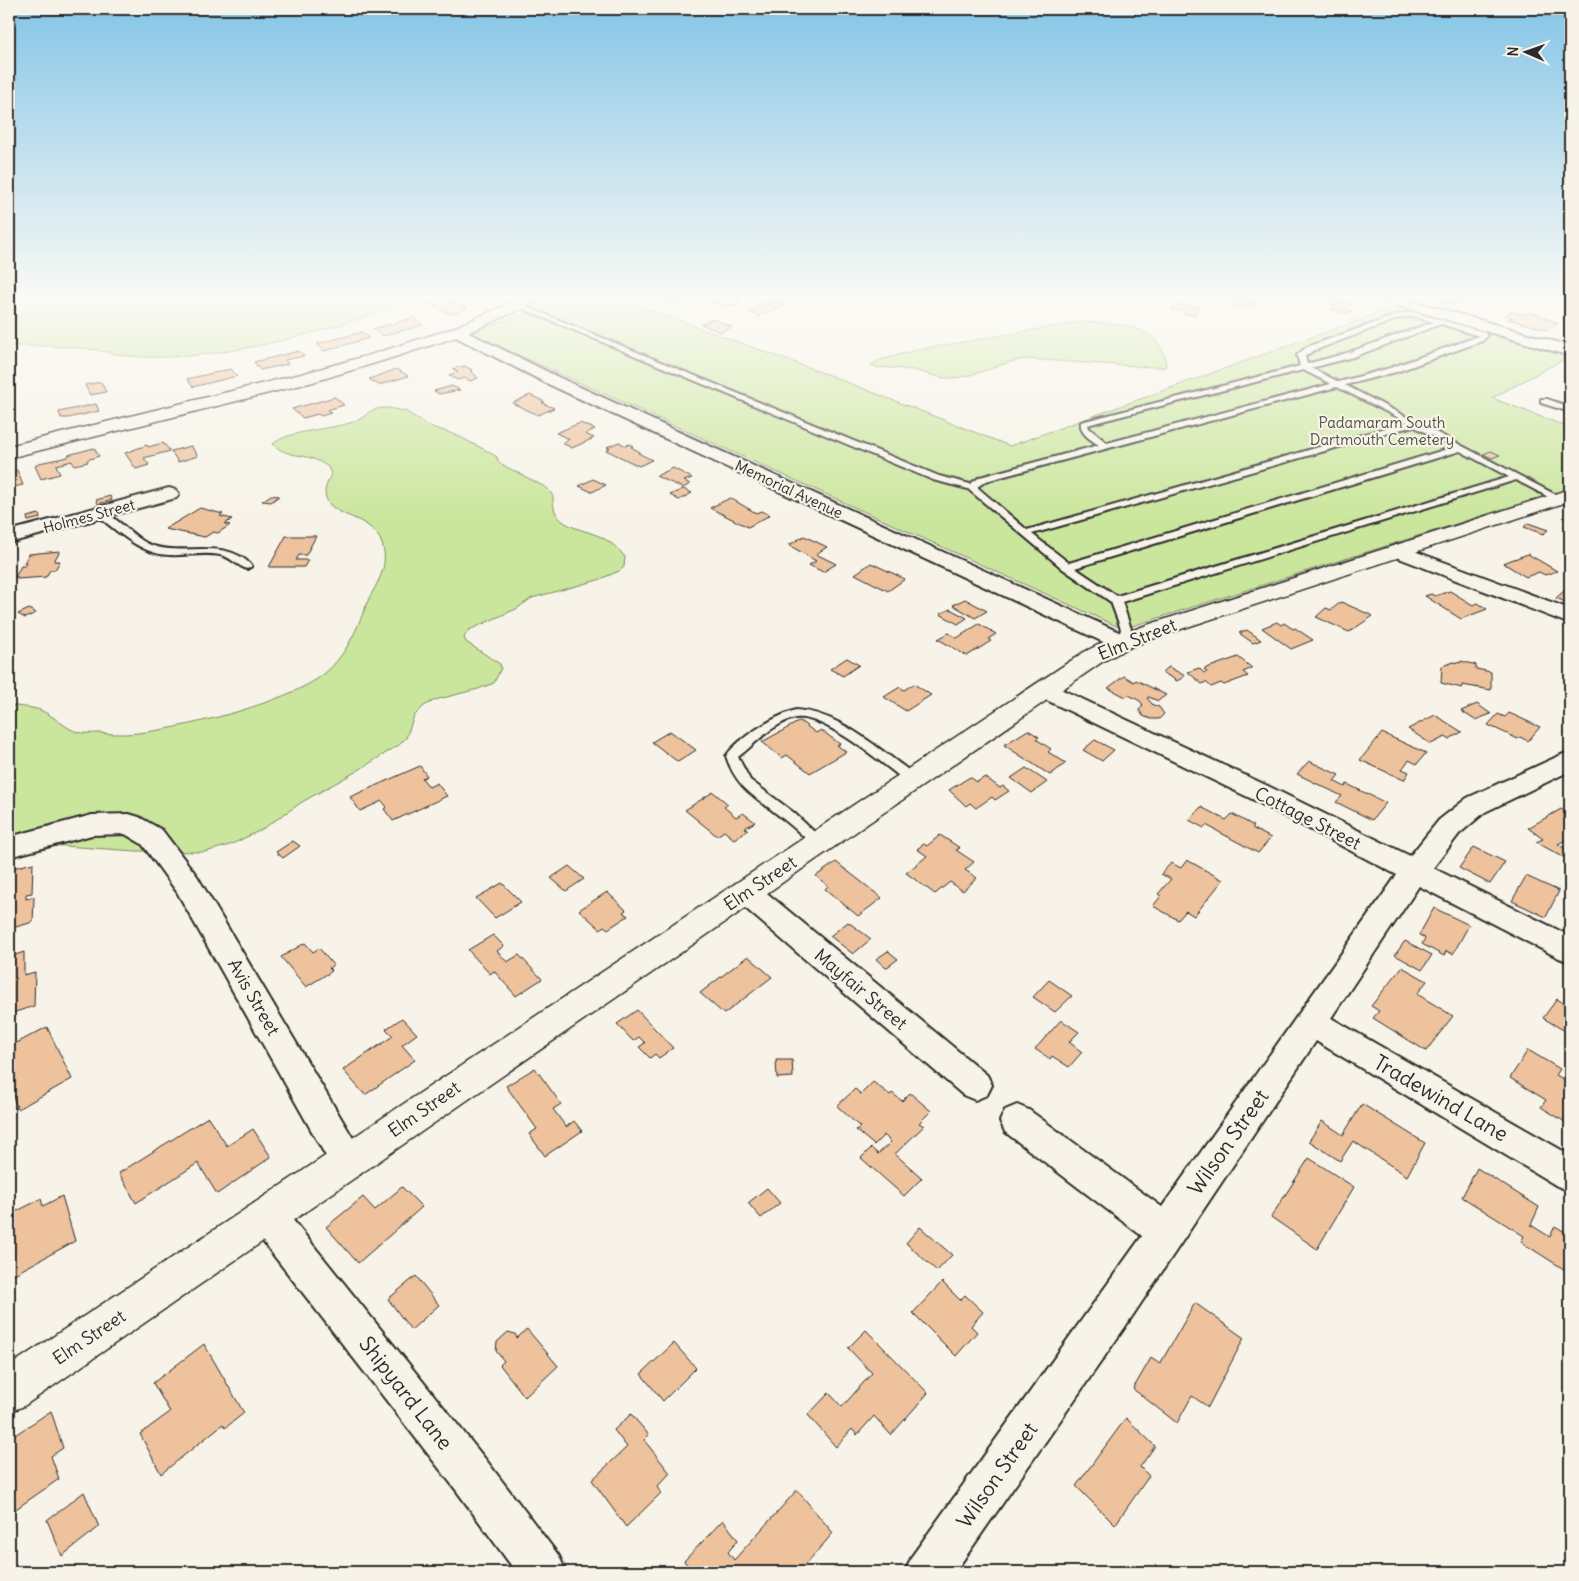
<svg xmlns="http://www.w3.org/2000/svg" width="1579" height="1581" font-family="Delius,sans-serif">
<rect width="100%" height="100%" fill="#f7f3e8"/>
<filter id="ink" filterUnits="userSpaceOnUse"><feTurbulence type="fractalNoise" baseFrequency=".02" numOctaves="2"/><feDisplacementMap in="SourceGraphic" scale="10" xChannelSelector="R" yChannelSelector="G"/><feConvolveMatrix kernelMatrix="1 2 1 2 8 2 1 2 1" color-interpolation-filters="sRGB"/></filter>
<g filter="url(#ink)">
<path fill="#cae69c" stroke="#7a8864" d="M9 299H405C386 311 364 317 342 324 279 343 211 359 145 357 128 357 112 353 96 350 67 345 37 346 9 346Z
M555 299H620L826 374 1010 446 1398 306 1570 356 1492 398 1570 428V488L1123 629 470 333 520 315Z
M1080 322C1114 324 1161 322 1166 364L1165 367H1151L1025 359C1001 362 978 376 953 378 938 379 926 372 911 370 900 368 888 368 876 367L871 365 880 360 917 350Z
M388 408 405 411 427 425 458 436 487 451 497 457 499 463 547 488 553 496C551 528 580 527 601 537 611 542 619 549 625 557L624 567 619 571 598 580 532 598 516 609 469 630 464 637 466 642 500 664 501 668 494 683 478 689 435 700 424 706 414 716 406 738 399 745 357 771 302 802 261 830 230 845 205 852 135 851 36 844 9 846V704C19 708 32 706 42 711 54 716 65 728 77 732 84 734 93 733 100 733 109 734 118 734 126 734 171 732 289 703 324 674 344 658 356 632 365 608 372 589 387 574 384 552 378 510 326 522 325 492 325 487 329 479 331 474L328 467C324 464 319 461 314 459 299 454 284 456 273 444 286 431 333 429 353 422 369 417 365 408 388 408Z"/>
<path fill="#edc29d" stroke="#2b2b2b" d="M439 299H462L452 302 467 308 452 314 434 307 438 306 429 303Z
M659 299H679L686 302 673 306Z
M774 299 788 304 759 316 748 312 760 308 755 306Z
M1203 299H1244L1260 302 1257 306 1248 305 1246 308 1233 305 1234 304 1226 301Z
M1333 299 1353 304 1344 309 1351 311 1346 313 1331 309 1335 306 1325 303Z
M1442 299H1472L1469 303 1463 301 1459 305 1440 301Z
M1175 304 1198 307 1194 315 1183 314 1184 311 1172 310Z
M1511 311 1524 315 1527 313 1536 314 1558 323 1548 330 1508 319 1512 317 1505 315Z
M413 318 423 325 382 336 373 329Z
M713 319 732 327 720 332 701 324Z
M362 332 369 338 324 351 317 344Z
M299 351 304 356 285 360 288 364 260 370 254 362Z
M465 366 472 370H470L478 378 470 381 465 378 457 380 449 375 458 372 453 369Z
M231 369 237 376 193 387 187 379Z
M397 369 408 376 379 385 369 379Z
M101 382 106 392 90 395 85 385Z
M452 386 460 390 439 394 434 391Z
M530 395 545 402 542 403 554 408 538 415 512 403Z
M335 397 344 405 327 410 331 413 321 416 318 414 303 418 292 409Z
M96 404 99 411 68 418H61L59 412Z
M580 423 595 429 585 434 594 438 572 448 562 443 569 439 556 433Z
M619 442 626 446 629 444 633 446 631 447 640 452 638 453 652 460 639 466 606 450 610 448 607 447Z
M163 443 170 451 144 458 149 465 136 469 125 453 147 445 148 447Z
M191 446 198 456 178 462 171 451Z
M94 448 99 456 87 460 88 462 74 465 72 461 56 465 60 474 41 479 35 466 39 463 68 457V455Z
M1491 451 1500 455 1492 458 1483 454Z
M673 468 692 478 684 481 690 484 683 488 656 476Z
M17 470 23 485 9 488V471Z
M593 479 606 485 592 492 579 486Z
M683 489 692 493 679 500 670 495Z
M271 495 279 496 271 502 262 501Z
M110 496 112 500 98 504 96 500Z
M730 498 756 513 761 511 770 515 748 527 710 508Z
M200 508 223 514 220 516 232 519 225 524 230 525 218 533 213 532 205 537 165 529Z
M39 514 40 518 28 521 27 517Z
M1528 523 1548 530 1543 534 1524 527Z
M286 536H316L306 555H299L296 560H308L304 567H269Z
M804 536 827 547 816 554 836 564 823 572 809 565 816 561 789 545Z
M60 551 54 561H60L55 570H50L46 577 17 579 18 577H15L21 566H25L27 562 24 563 29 554Z
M1528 554 1557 571 1545 575 1539 572 1526 577 1503 563Z
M871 563 905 579 888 591 855 574Z
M1450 591 1473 605 1478 603 1487 609 1461 619 1425 596 1431 594 1435 596Z
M1564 591 1570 592V604L1556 598Z
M965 599 987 611 975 618 953 605Z
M1341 602 1373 616 1349 632 1316 617 1326 608 1331 610Z
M29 609 36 613 25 618 18 614Z
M950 609 967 618 958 624 940 614Z
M1277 622 1281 625 1284 623 1293 629 1295 628 1313 640 1291 649 1262 628Z
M979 624 996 634 988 639 991 641 967 656 938 639 949 633 957 638Z
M1247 630 1261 640 1253 643 1239 633Z
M1238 657 1252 668 1243 672 1248 676 1224 685 1221 683 1211 687 1206 682 1202 684 1188 672 1199 668 1204 673 1207 672 1204 669Z
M847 658 859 665 843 676 830 669Z
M1461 661 1476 665V669L1491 672V690L1462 685V688L1441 683 1442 666 1454 662 1460 663Z
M1169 667 1185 676 1177 681 1162 672Z
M1124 676 1134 682 1136 680 1166 695 1158 701 1149 697 1147 698 1153 705 1159 707 1164 714 1159 719H1151L1143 716 1139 710 1143 705 1140 701 1129 695 1126 697 1108 688Z
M914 684 931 695 906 711 884 697 900 687 904 690Z
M1477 704 1491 714 1475 720 1461 711Z
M1509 713 1540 727 1528 741 1520 737 1518 739 1488 725 1498 714 1505 717Z
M1435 715 1462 732 1449 739 1445 737 1431 744 1408 729Z
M800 721 816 733 821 730 840 744 837 745 846 752 810 773 787 755 782 758 762 742Z
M1028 730 1039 737 1036 739 1051 749 1048 752 1066 763 1050 775 1004 745Z
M670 731 696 750 678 762 652 742Z
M1382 733 1426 753 1417 764 1409 760 1402 769 1409 772 1404 780 1360 760Z
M1095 740 1114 750 1102 761 1083 750Z
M1309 761 1339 775 1334 781 1345 787 1347 784 1386 803 1372 820 1336 802 1342 796 1297 774Z
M420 766 427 776 422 778 429 787 437 783 447 796 393 821 384 809 387 807 382 801 360 811 350 797Z
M1026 768 1047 782 1032 793 1011 778Z
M970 777 977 782 985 777 1000 788 1003 786 1009 791 995 800 992 797 976 808 970 803 966 806 949 790Z
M713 792 728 804 724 807 736 817 743 813 755 822 745 828 748 830 734 839 724 831 717 836 685 810Z
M1201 807 1226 820 1232 814 1254 826 1252 828 1271 838 1258 853 1206 825 1204 828 1189 820Z
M1561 809 1570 815V837L1558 844 1570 852 1563 857 1536 842 1543 839 1528 828Z
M940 835 960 848 956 850 974 862 965 870 977 878 963 891 950 882 935 894 906 873 927 856 917 849 924 844 927 846Z
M293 841 300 846 283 858 276 852Z
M1474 847 1505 862 1490 884 1459 868Z
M1187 860 1223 880 1194 916 1186 911 1178 920 1153 906 1161 896 1158 894 1171 879 1161 874 1171 863 1181 868Z
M836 862 882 898 858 916 825 889 828 886 816 876Z
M33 863 32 893 26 894V899L34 897 33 922 9 929V869Z
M569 866 584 879 566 891 551 878Z
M1526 876 1559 891 1546 917 1512 901Z
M502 883 521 902 495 918 476 898Z
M607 892 626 910 623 912 628 916 608 929 604 926 600 929 579 910Z
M1434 908 1469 925 1453 954 1446 951 1444 956 1422 944 1425 938 1419 935Z
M848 922 871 939 853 954 830 936Z
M493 935 504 946 497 951 507 962 519 955 542 979 516 996 494 971 490 974 468 950Z
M1405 941 1432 955 1422 970 1395 955Z
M305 943 313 952 319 948 333 965 329 968 332 971 306 987 281 957Z
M888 951 898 959 886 968 876 959Z
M24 952V975L35 972 34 1006 9 1014V957Z
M748 956 772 977 724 1014 700 993Z
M1402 967 1427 981 1417 994 1453 1016 1426 1051 1373 1018 1379 1011 1371 1006Z
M1049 980 1072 996 1055 1012 1033 997Z
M1557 999 1570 1007V1034L1543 1018Z
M637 1010 673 1048 659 1058 655 1054 650 1058 639 1047 645 1043 639 1037 633 1041 617 1024Z
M402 1018 417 1034 402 1045 415 1060 365 1095 343 1070 393 1036 386 1029Z
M1061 1020 1079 1032 1069 1042 1082 1052 1069 1067 1052 1056 1050 1059 1035 1049Z
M47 1027 72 1079 18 1109 9 1088V1047Z
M1528 1050 1560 1069 1556 1075 1570 1083V1125L1541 1107 1546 1100 1510 1078Z
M776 1060H792L793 1077 777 1078Z
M535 1068 561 1104 553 1109 566 1127 574 1121 582 1131 545 1156 529 1134 537 1129 506 1086Z
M873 1082 890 1095 892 1093 902 1101 910 1093 931 1111 919 1123 924 1126 895 1154 922 1178 904 1196 861 1158 871 1148 878 1154 891 1142 884 1135 874 1145 856 1130 860 1127 837 1106 855 1089 861 1094Z
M1362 1104 1425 1143 1407 1176 1353 1141 1340 1161 1309 1141 1322 1121 1343 1135Z
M208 1117 227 1146 253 1129 271 1157 217 1194 198 1163 136 1203 119 1173Z
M1309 1158 1354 1187 1317 1249 1271 1217Z
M1477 1168 1539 1207 1531 1225 1550 1237 1555 1226 1570 1235V1273L1521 1242 1524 1236 1462 1197Z
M402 1187 422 1207 358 1263 326 1227 363 1197 375 1210Z
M767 1188 780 1203 761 1218 748 1203Z
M62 1196 75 1241 9 1277V1232L15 1229 11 1214 41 1199 43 1206Z
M920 1227 952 1255 937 1271 906 1243Z
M416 1276 439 1305 411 1330 388 1299Z
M942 1282 960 1300 965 1295 983 1312 971 1326 977 1332 956 1356 913 1313Z
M1195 1303 1244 1338 1208 1407 1192 1396 1177 1423 1133 1389 1151 1358 1160 1364Z
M527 1329 558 1366 525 1397 500 1365 504 1361 496 1351 497 1342 508 1332 515 1334 517 1338Z
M866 1330 928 1393 891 1435 874 1416 857 1435 852 1429 836 1447 808 1415 829 1393 842 1407 872 1373 848 1348Z
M674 1343 696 1368 663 1401 641 1374Z
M204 1344 244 1413 225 1428 223 1424 161 1474 140 1434 170 1412 153 1383Z
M51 1411 63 1448 51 1456 59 1479 13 1511 9 1496V1439Z
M631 1414 649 1435 644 1440 670 1473 657 1487 661 1493 626 1527 592 1480 627 1447 614 1430Z
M1126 1418 1155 1446 1140 1467 1149 1476 1115 1525 1076 1486Z
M797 1490 833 1533 799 1572H791L788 1569 786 1572H693L684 1561 723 1520 738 1540 728 1552 734 1560Z
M84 1492 99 1527 62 1556 47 1520Z"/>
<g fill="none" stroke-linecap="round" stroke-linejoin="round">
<g stroke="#2b2b2b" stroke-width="4">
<path id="lane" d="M516 304H520L939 476 970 484 980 477 1099 445C1091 440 1079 433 1081 422L1300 366 1297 355 1307 347 1397 315 1412 312 1484 332 1487 336 1482 341 1396 372 1345 385 1564 499 1562 501H1556L1516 480 1122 602 1131 629 1127 642 1122 645 1117 642 1121 629 1111 602 1063 569 968 489 933 480 516 306ZM1412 316 1434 322 1347 353 1307 364 1305 356 1313 351 1400 318ZM1441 324 1479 336 1390 368 1339 382 1311 368 1353 357ZM1303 370 1331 384 1107 443 1089 428 1088 425 1098 422ZM1337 387 1407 422 1027 530 977 487 986 481ZM1413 426 1454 447 1069 563 1032 534ZM1460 451 1509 477 1117 596 1075 568Z
M1541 399H1547L1570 407V412L1541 403Z
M99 510C120 517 135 542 157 547 189 555 227 538 252 566L247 569C237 566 231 557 220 555 203 552 186 556 169 555 140 554 118 531 96 515L94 513Z
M796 710C833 712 866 739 895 760 902 766 913 772 918 780L916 783H908C886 766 823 713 796 718 774 722 755 744 738 757L750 780 793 812 826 843 824 846H814C804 837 794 827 782 818 757 797 737 790 726 756 738 738 775 716 796 710Z"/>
</g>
<g stroke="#2b2b2b" stroke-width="4">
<path id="street" d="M713 299H740L738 302C729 305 719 307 713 299Z
M1384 299H1406L1570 346V356L1386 302Z
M457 327 560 378 1130 637 1133 642 1130 647 1122 649 1114 647 548 384 452 335 449 332 452 329Z
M169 488 176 490 179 494 176 498 9 543V531Z
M1398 545 1570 609V624L1391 555 1388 551 1391 547Z
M1044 683 1052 685 1270 787 1410 856 1439 820 1467 798 1561 755 1570 752V771L1485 812 1459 834 1433 868 1570 936V962L1559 958 1419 886 1331 1018 1570 1155V1191L1557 1186 1316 1041 1125 1327 955 1572H905L912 1556 1142 1236 1005 1132 1000 1121 1005 1110 1017 1105 1029 1110 1162 1207 1397 875 1252 799 1036 695 1032 690 1036 685Z
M129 814 139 817 162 830 197 876 360 1150 366 1162 360 1174 348 1178 336 1174 177 892 142 844 125 834 92 835 9 857V837L92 815Z
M746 881 756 884 987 1075 992 1085 987 1095 975 1100 963 1095 736 900 732 892 736 884Z
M267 1199 280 1204 486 1460 559 1556 566 1572H516L456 1490 254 1230 249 1217 254 1204Z"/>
</g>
<g stroke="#2b2b2b" stroke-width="3">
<path id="secondary" d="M520 299H539L537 302 463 335 382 361 313 382 9 458V446L301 374 370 355 451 329Z
M1570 489V501L1163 635 1130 647 1102 662 24 1406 9 1412V1366L1084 652 1114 637 1147 625Z"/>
</g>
<use href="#lane" fill="#f7f3e8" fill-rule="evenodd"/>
<use href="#street" fill="#f7f3e8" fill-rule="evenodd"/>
<use href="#secondary" fill="#f7f3e8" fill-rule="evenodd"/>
</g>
</g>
<linearGradient id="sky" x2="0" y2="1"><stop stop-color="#84c5e7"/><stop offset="0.57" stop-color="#fbfaf5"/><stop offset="1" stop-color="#fbfaf5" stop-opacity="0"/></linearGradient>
<rect width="1579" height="520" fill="url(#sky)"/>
<g text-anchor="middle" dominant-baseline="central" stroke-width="4.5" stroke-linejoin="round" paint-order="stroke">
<g font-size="15" fill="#4b5042" stroke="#f7f3e8">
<text x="1382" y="422">Padamaram South<tspan x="1382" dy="17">Dartmouth Cemetery</tspan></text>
</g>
<g font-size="15" fill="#2b2b2b" stroke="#f7f3e8">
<text transform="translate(789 489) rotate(25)">Memorial Avenue</text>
<text transform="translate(89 516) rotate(-15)">Holmes Street</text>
</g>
<g font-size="18" fill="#2b2b2b" stroke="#f7f3e8">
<text transform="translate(1137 639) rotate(-22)">Elm Street</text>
<text transform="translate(1308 818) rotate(27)">Cottage Street</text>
<text transform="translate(760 883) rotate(-34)">Elm Street</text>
<text transform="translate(861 989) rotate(40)">Mayfair Street</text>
<text transform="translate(254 997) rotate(60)">Avis Street</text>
<text transform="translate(424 1109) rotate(-35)">Elm Street</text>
<text transform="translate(89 1337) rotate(-34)">Elm Street</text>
</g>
<g font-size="21" fill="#2b2b2b" stroke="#f7f3e8">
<text transform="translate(1441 1098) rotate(30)">Tradewind Lane</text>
<text transform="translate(1228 1142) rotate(-55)">Wilson Street</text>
<text transform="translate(406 1393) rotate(52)">Shipyard Lane</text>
<text transform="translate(997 1475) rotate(-55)">Wilson Street</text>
</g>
</g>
<rect width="1579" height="1581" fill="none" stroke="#f7f3e8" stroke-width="30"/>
<rect x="15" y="15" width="1549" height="1551" fill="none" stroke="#2b2b2b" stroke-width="2" filter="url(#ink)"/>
<g transform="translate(1526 52) rotate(272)" stroke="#f7f3e8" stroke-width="4" paint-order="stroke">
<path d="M0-4L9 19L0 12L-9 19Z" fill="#2b2b2b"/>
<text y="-8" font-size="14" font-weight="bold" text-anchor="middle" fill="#2b2b2b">N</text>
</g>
</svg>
